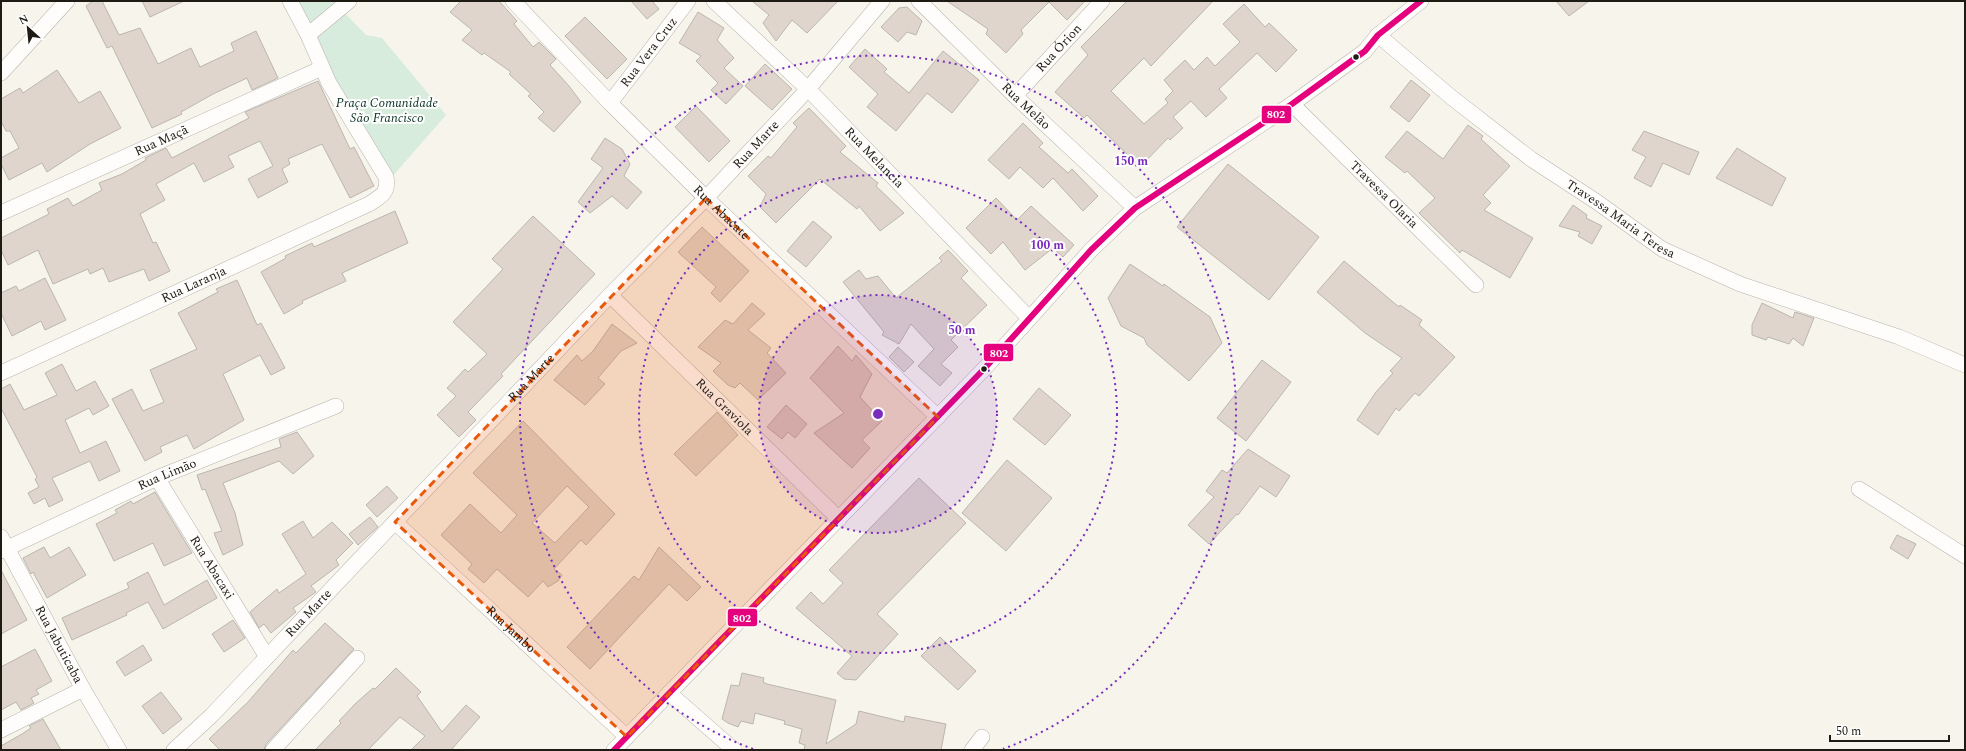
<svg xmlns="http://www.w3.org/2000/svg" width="1966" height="751" font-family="Spectral,serif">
<rect width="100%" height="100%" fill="#f7f4eb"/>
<path fill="#d7ecdc" d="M286 1H340L336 4 366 35 382 38 446 115 383 187 314 69 303 34Z"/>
<path fill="#dfd5cc" stroke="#bab6b0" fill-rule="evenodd" d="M93 1H102L119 35 140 28 158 64 191 48 200 67 234 51 231 43 256 31 278 78 252 90 247 78 213 94 181 112 182 114 152 128 112 46 107 48 86 6Z
M142 1H184L150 17Z
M461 1H499L517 21 514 24 533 47 539 42 556 59 550 65 569 86 581 102 554 132 538 118 544 112 528 96 531 94 509 74 511 72 484 53 482 55 462 40 472 30 450 12Z
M631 1H652L659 9 647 19Z
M752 1H838L807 33 792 20 776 41 763 23 769 15Z
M947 1H1085L1067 20 1049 2 1021 30 1023 34 1006 53 986 34 988 29Z
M1127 1H1213L1151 66 1144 58 1111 91 1144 124 1168 103 1165 99 1173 91 1164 80 1185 60 1194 70 1207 57 1215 66 1240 42 1223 24 1244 4 1265 27 1269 23 1297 50 1276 72 1257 53 1219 89 1227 98 1206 117 1191 101 1173 117 1183 128 1170 140 1168 138 1140 167 1087 115 1084 118 1055 92 1088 55 1081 47Z
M1556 1H1589L1569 16Z
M907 7 922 21 916 35 907 32 898 42 881 27 899 8Z
M698 12 724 28 717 40 734 58 724 68 743 86 726 104 711 90 718 83 696 61 701 56 679 43Z
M585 17 627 59 607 79 565 36Z
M865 49 887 69 884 72 909 93 943 51 979 80 952 113 927 93 896 131 867 107 878 94 849 67Z
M765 64 792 89 772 110 745 86Z
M57 70 79 103 100 91 121 128 90 144 47 172 42 163 9 180 1 164V158L19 148 10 131H6L1 121V99L20 88 23 93Z
M1411 80 1430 95 1409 122 1390 107Z
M318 81 350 149 354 147 374 186 350 198 322 144 288 159 290 164 282 169 288 182 258 198 248 179 273 166 260 141 228 156 234 167 204 182 194 163 156 184 165 200 140 214 153 243 156 242 170 271 149 281 144 269 109 282 103 268 90 274 88 269 53 284 38 250 8 265 1 250V238L49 214 47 209 68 198 73 206 102 190 99 183 122 174 146 160 145 158 166 148 172 158 249 118 245 112Z
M696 106 730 141 709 162 675 127Z
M809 108 846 146 840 152 878 183 876 186 904 213 880 231 859 206 857 209 820 179 776 223 760 207 766 194 748 176 768 156 771 158 797 127 793 123Z
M1023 123 1043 143 1039 147 1068 173 1072 169 1098 196 1083 211 1053 178 1043 188 1020 167 1009 179 988 160Z
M1468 125 1483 136 1481 139 1510 166 1483 195 1491 203 1484 210 1533 238 1510 278 1462 250 1460 253 1419 213 1435 198 1407 171 1405 173 1385 157 1407 131 1443 159Z
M1644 131 1699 152 1689 175 1663 163 1651 187 1634 178 1646 157 1632 150Z
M605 138 622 149 630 164 624 176 642 192 627 209 612 196 590 213 578 202 603 168 591 159Z
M1737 148 1786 178 1772 206 1716 178Z
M1228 164 1319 237 1269 300 1177 227Z
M996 198 1017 220 1031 206 1074 245 1063 257 1053 248 1025 270 1003 242 991 254 966 228Z
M1573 205 1587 215 1586 218 1602 226 1592 244 1578 236 1580 232 1559 226Z
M395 211 408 243 342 273 346 281 302 301 303 303 284 314 261 272 286 258 285 256 312 243 314 247Z
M533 216 595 274 501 374 503 376 468 412 476 420 459 437 437 415 456 396 447 388 465 369 468 372 487 354 453 322 503 269 492 259Z
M813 221 832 237 806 267 787 251Z
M702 227 749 271 720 302 711 293 716 287 678 252Z
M948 250 968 271 961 278 987 305 951 340 958 347 941 364 952 373 940 386 918 366 934 349 911 324 899 344 882 335 884 332 843 282 859 270 866 279 878 276 896 298 942 261 939 258Z
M1344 261 1399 307 1400 305 1422 320 1419 325 1455 357 1419 396 1415 393 1399 411 1396 408 1378 435 1357 420 1376 392 1393 373 1390 371 1402 358 1365 333 1317 292Z
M1130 264 1163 286 1164 284 1210 317 1222 343 1189 381 1147 345 1144 338 1121 326 1108 298Z
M45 278 66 320 45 330 41 321 12 336 1 313V293L16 286 19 291Z
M237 280 257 325 261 323 285 368 271 375 260 355 223 374 244 420 194 449 187 435 160 447 162 452 145 461 112 399 132 389 143 411 164 402 150 370 197 349 178 313 218 292 216 289Z
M752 303 765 314 748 330 771 348 767 353 786 373 758 400 740 383 735 388 728 385 713 371 721 363 698 347 725 320 733 324Z
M1762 303 1793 318 1795 312 1814 318 1803 346 1793 338 1789 344 1768 337 1766 340 1752 335V325Z
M612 324 637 343 621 351 598 378 605 384 585 405 554 380 577 355 582 361 593 351Z
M838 346 852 361 856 355 872 374 860 397 882 421 862 440 870 448 852 468 814 433 844 413 810 378Z
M898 347 914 362 904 372 889 357Z
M1262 360 1291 382 1246 441 1217 418Z
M62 364 76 391 95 381 109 406 93 415 89 408 65 420 80 453 106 441 120 471 99 481 90 461 52 478 63 500 49 507 45 498 34 504 28 493 39 487 35 479 37 477 1 408V389L10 384 24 410 57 395 45 373Z
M1039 388 1071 415 1045 445 1013 419Z
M786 405 807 424 795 438 788 432 782 439 767 427Z
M717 412 738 435 696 476 674 454Z
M523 421 615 514 586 545 581 540 554 569 562 575 558 581 548 587 543 581 528 597 497 569 484 583 468 569 472 564 441 535 470 504 501 533 517 515 473 473ZM567 486 589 507 555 543 532 523Z
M297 432 314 456 293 474 279 461 223 483 235 513 243 545 223 555 214 533 222 531 205 489 202 490 197 475 281 447 279 439Z
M1248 449 1290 476 1276 497 1260 486 1238 515 1237 514 1209 544 1188 525 1214 497 1206 491 1222 470 1227 473Z
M1007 460 1052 498 1006 551 962 513Z
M919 478 966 523 877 614 898 634 856 680 844 679 837 673 852 656 796 608 811 592 823 604 843 583 829 570Z
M387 486 398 498 377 517 366 505Z
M155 492 192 553 164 566 153 543 114 561 96 524 117 513 115 510 131 501 133 504Z
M370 517 378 527 358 545 349 534Z
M303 521 313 538 332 522 353 543 336 560 339 565 311 586 316 592 293 608 296 612 271 633 264 624 259 628 250 612 277 589 279 593 306 574 282 534Z
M1897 535 1916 544 1908 559 1890 548Z
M44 547 50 558 69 547 86 575 47 598 33 572 31 574 23 558Z
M659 547 701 587 687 601 669 584 590 669 567 647 634 576 639 580Z
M1 570 27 620 1 634Z
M148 572 164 605 207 580 217 598 163 629 148 602 126 613 127 615 72 640 62 618 129 588 127 583Z
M233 620 245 638 224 652 212 634Z
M325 623 354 649 266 744 264 750H220L209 739 248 702 293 650 296 653Z
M940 637 976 671 958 690 921 656Z
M143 645 152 660 125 676 116 662Z
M35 649 52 681 36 690 39 694 31 698 34 703 21 710 16 702 1 710V667Z
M396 668 421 692 417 696 442 732 466 705 480 717 451 750H411L425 736 400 717 368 750H315L341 723 339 721 355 704 373 688 375 689Z
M742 673 764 678 763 682 767 684 836 700 826 744 856 724 859 711 904 722 905 716 946 724 941 750H804L805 745 799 743 802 729 784 724 785 721 755 713 753 724 741 721 738 727 728 723 722 719 731 685 739 686Z
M161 692 182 719 163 734 142 706Z
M43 719 61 750H1V746L22 734 31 728 29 726Z"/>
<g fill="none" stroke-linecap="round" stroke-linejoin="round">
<g stroke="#b6b3ac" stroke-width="16">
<g id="street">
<path id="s1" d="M513 1 610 103 706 198 938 417"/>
<path id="s2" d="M714 1 808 89 1029 318"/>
<path id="s3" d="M919 1 1015 96 1135 208"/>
<path d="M308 35 349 1"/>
<path id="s4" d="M1378 35 1451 97 1531 159 1597 202 1662 249 1740 284 1899 337 1965 365"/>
<path d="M1 73 67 1"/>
<path id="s5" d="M1015 96 1102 1"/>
<path id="s6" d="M610 103 688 1"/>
<path id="s7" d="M1292 104 1476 285"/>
<path id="s8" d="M1 213 322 68"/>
<path id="s9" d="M610 295 839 519"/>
<path id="s10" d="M1 373 369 204C382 196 389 192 386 177L329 83 308 35 290 1"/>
<path id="s11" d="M157 478 267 657"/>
<path d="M1859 489 1965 556"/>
<path id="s12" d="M395 522 627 737"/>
<path id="s13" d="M1 537 83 689 119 750"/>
<path id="s14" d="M1 551 157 478 336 406"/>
<path d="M669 693 734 750"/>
<path d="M1 730 83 689"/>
<path id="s15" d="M174 750 211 716 610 295 706 198 808 89 882 1"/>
<path d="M273 750 357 658"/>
<path d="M614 750 984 369 1091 250 1135 208 1292 104 1365 51 1378 35 1421 1"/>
<path d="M972 750 982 737"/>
</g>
</g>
<use href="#street" stroke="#fefdfc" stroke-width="15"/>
<g stroke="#fff" stroke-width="9">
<path id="bus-1" d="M614 750 984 369 1091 250 1135 208 1292 104 1365 51 1378 35 1421 1"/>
</g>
<use href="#bus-1" stroke="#e5007d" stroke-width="6"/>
</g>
<path fill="#e8590c" fill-opacity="0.2" stroke="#e8590c" stroke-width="3" stroke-dasharray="8 5" stroke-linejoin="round" d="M706 198 938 417 627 737 395 522Z"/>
<circle cx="878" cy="414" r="119" fill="#7b2cbf" fill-opacity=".12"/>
<g fill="none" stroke="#7b2cbf" stroke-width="2" stroke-dasharray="2 4">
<circle cx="878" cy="414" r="119"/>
<circle cx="878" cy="414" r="239"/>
<path d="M753 749A358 358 0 1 1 1003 749"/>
</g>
<g fill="#1e1b15" stroke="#fff" stroke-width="1.5">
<circle cx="1356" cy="57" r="3.5"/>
<circle cx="984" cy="369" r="3.5"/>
</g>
<g text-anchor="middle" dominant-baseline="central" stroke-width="4" stroke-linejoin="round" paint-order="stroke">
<g font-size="13" fill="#1e1b15" stroke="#fff">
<text stroke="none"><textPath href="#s5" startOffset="65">Rua Órion</textPath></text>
<text stroke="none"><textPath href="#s6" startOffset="64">Rua Vera Cruz</textPath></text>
<text stroke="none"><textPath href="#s3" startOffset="150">Rua Melão</textPath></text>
<text stroke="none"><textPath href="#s8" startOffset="176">Rua Maçã</textPath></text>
<text stroke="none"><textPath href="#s15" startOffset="840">Rua Marte</textPath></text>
<text stroke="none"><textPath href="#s2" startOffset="224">Rua Melancia</textPath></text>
<text stroke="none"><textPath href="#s7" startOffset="129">Travessa Olaria</textPath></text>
<text stroke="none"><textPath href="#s1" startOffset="297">Rua Abacate</textPath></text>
<text stroke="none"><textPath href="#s4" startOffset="305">Travessa Maria Teresa</textPath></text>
<text stroke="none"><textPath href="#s10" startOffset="212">Rua Laranja</textPath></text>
<text stroke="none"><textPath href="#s15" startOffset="516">Rua Marte</textPath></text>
<text stroke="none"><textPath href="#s9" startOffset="160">Rua Graviola</textPath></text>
<text stroke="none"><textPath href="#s14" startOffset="183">Rua Limão</textPath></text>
<text stroke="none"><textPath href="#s11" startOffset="105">Rua Abacaxi</textPath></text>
<text stroke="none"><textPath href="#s15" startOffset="192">Rua Marte</textPath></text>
<text stroke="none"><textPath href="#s12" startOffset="158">Rua Jambo</textPath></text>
<text stroke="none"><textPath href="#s13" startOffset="122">Rua Jabuticaba</textPath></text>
</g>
<g font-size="13" font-style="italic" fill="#093221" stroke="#fff">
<text x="387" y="103">Praça Comunidade<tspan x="387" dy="15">São Francisco</tspan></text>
</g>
</g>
<circle cx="878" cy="414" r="6" fill="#7b2cbf" stroke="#fff" stroke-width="2"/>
<g font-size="12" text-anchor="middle" font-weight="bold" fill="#7b2cbf" stroke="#fff" stroke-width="4" stroke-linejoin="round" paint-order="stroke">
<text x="1131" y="165">150 m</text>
<text x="1047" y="249">100 m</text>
<text x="962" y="334">50 m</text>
</g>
<g stroke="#fff" stroke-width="1.5">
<rect x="1261" y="105" width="31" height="19" rx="4" fill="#e5007d"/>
<rect x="983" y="343" width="31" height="19" rx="4" fill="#e5007d"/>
<rect x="727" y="608" width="31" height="19" rx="4" fill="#e5007d"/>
</g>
<g font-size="11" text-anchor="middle" font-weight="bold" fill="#fff">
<text x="1276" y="118">802</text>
<text x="999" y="357">802</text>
<text x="742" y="622">802</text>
</g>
<rect width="1966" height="751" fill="none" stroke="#1e1b15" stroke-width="4"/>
<g transform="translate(28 28) rotate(333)" stroke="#ffffff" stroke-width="3" paint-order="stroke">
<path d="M0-3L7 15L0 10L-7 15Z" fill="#1e1b15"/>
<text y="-6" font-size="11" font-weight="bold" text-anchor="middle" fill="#1e1b15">N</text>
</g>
<path d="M1830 735v6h119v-6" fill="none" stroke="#1e1b15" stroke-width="2"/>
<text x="1836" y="735" font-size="12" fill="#1e1b15" stroke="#ffffff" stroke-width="3" paint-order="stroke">50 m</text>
</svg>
